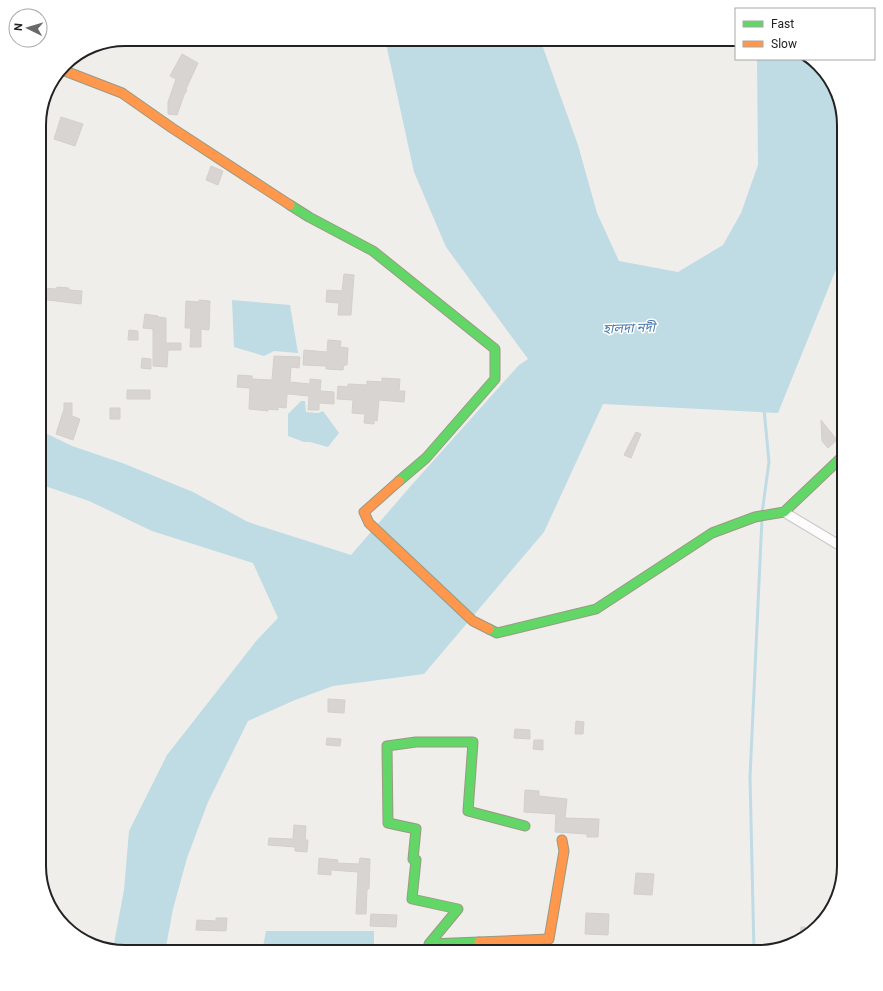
<svg xmlns="http://www.w3.org/2000/svg" width="883" height="991" font-family="Roboto,'Noto Sans Bengali',sans-serif">
<rect width="100%" height="100%" fill="#f0eeeb"/>
<path fill="#bfdbe3" d="M385 39H540L578 145 597 213 619 261 678 272 723 245 741 213 758 165 757 59H811L826 73 844 125V248L841 257 778 413 603 404 544 532 424 674 333 686 295 700 248 721 208 802 187 858 173 909 165 952H125L113 949 124 890 129 831 167 755 257 640 278 618 253 563 152 531 89 501 39 484V430L72 446 125 464 193 492 248 522 351 555 409 488 519 365 528 359 446 247 414 172Z
M232 300 290 305 298 353 274 351 264 356 234 347Z
M301 401H305L306 412 318 413 323 411 339 433 328 447 310 442H304L288 436V414Z
M266 931H374V952H262Z"/>
<g fill="none" stroke-linecap="round" stroke-linejoin="round">
<path stroke="#bfdbe3" stroke-width="3" d="M762 513 769 462 764 409
M754 952 750 777 762 518"/>
</g>
<path fill="#d7d4d2" stroke="#d3d0cc" d="M182 54 198 63 186 89 187 90 184 95 177 115 168 114V102L176 79 170 76Z
M61 117 83 124 75 146 54 139Z
M211 166 223 171 218 185 206 180Z
M344 274 354 275 351 315H338L339 303 326 302 327 290 342 291Z
M57 287 69 288V290L82 291 81 304 39 299V288L56 289Z
M199 300 210 301 209 330 201 329V347H190L191 328H185L186 301 199 302Z
M145 314 158 316V317L166 318V343H181V350H168L167 367 153 366V329L143 328Z
M129 330 138 331V340H128Z
M328 340 341 341 340 347 348 348 347 365H344L343 370 326 369V366L303 365 304 350 327 352Z
M274 356 300 357 299 368 291 367 290 382 310 384V379L321 380 320 391 334 392V404L319 403V410H308L309 396 289 394H287L286 408 278 407V410L268 409V411L249 409 250 388 237 387 238 375 252 376V379L272 380Z
M142 358 151 359V369L141 368Z
M382 378 400 379 399 391H405L404 402 379 400 377 421 374 420V424L364 423 365 414 352 413 353 400 337 399 338 386 348 387V384L367 385V381L382 382Z
M127 390H150V399H127Z
M64 403H72V416L80 419 73 440 56 434 64 409Z
M110 408H120V419H110Z
M821 420 837 440 828 448 822 441Z
M636 432 641 434 631 458 624 455Z
M328 699 345 700 344 713 328 712Z
M576 721 584 722 583 734H575Z
M515 729 530 730V739L514 738Z
M327 738 341 739 340 746 326 745Z
M534 740H543V750L533 749Z
M525 790 539 791V796L567 799 565 818 599 819 598 837H587V834L555 832 556 814 524 812Z
M294 825 306 826 305 840H308L307 852 295 851V847L268 845 269 838 293 839Z
M319 858 338 860 337 863 359 864 360 858 370 859 369 889H367L366 914H356L358 872 331 870V875L318 874Z
M636 873 654 874 652 895 634 894Z
M586 913 609 914 608 935 585 934Z
M371 914 397 915 396 927 370 926Z
M216 918H227L226 931 196 930 197 920 216 921Z
M801 927 815 928 810 934 800 938Z"/>
<g fill="none" stroke-linecap="round" stroke-linejoin="round">
<g stroke="#c9c8c7" stroke-width="11">
<path id="street" d="M784 512 844 548"/>
</g>
<g stroke="#999a82" stroke-width="11">
<path id="fast" d="M290 205 309 217 373 251 495 349V379L426 458 399 481
M489 629 497 633 596 609 712 533 755 517 784 512 844 455
M479 942 429 944 458 909 412 899 416 860 413 859 416 829 388 823 387 746 416 742H473L468 811 525 826"/>
</g>
<g stroke="#999a82" stroke-width="11">
<path id="slow" d="M62 68 65 71 122 93 172 128 290 205
M399 481 364 512 369 523 473 621 489 629
M479 942 549 939 564 851 562 840"/>
</g>
<use href="#street" stroke="#fdfcfc" stroke-width="9"/>
<use href="#fast" stroke="#63d668" stroke-width="9"/>
<use href="#slow" stroke="#ff974d" stroke-width="9"/>
</g>
<g text-anchor="middle" dominant-baseline="central" stroke-width="3" stroke-linejoin="round" paint-order="stroke">
<g font-size="13" font-style="italic" fill="#4a7aab" stroke="#fff">
<text transform="translate(629 328) rotate(-2)">হালদা নদী</text>
</g>
</g>
<path d="M0 0H883V991H0ZM125 46H758A79 79 0 0 1 837 125V866A79 79 0 0 1 758 945H125A79 79 0 0 1 46 866V125A79 79 0 0 1 125 46Z" fill="#fff" fill-rule="evenodd"/>
<path fill="none" stroke="#222" stroke-width="2" d="M125 46H758A79 79 0 0 1 837 125V866A79 79 0 0 1 758 945H125A79 79 0 0 1 46 866V125A79 79 0 0 1 125 46Z"/>
<rect x="735" y="8" width="140" height="52" fill="#ffffff" stroke="#a7a7a7"/>
<rect x="743" y="21" width="20" height="6" fill="#63d668" stroke="#a7a7a7"/>
<text x="771" y="28" font-size="12" fill="#222222">Fast</text>
<rect x="743" y="41" width="20" height="6" fill="#ff974d" stroke="#a7a7a7"/>
<text x="771" y="48" font-size="12" fill="#222222">Slow</text>
<g transform="translate(28 28) rotate(275)"><circle r="19" fill="#ffffff" stroke="#a7a7a7"/>
<path d="M0-3L7 15L0 10L-7 15Z" fill="#6a6968"/>
<text y="-6" font-size="11" font-weight="bold" text-anchor="middle" fill="#222222">N</text>
</g>
</svg>
